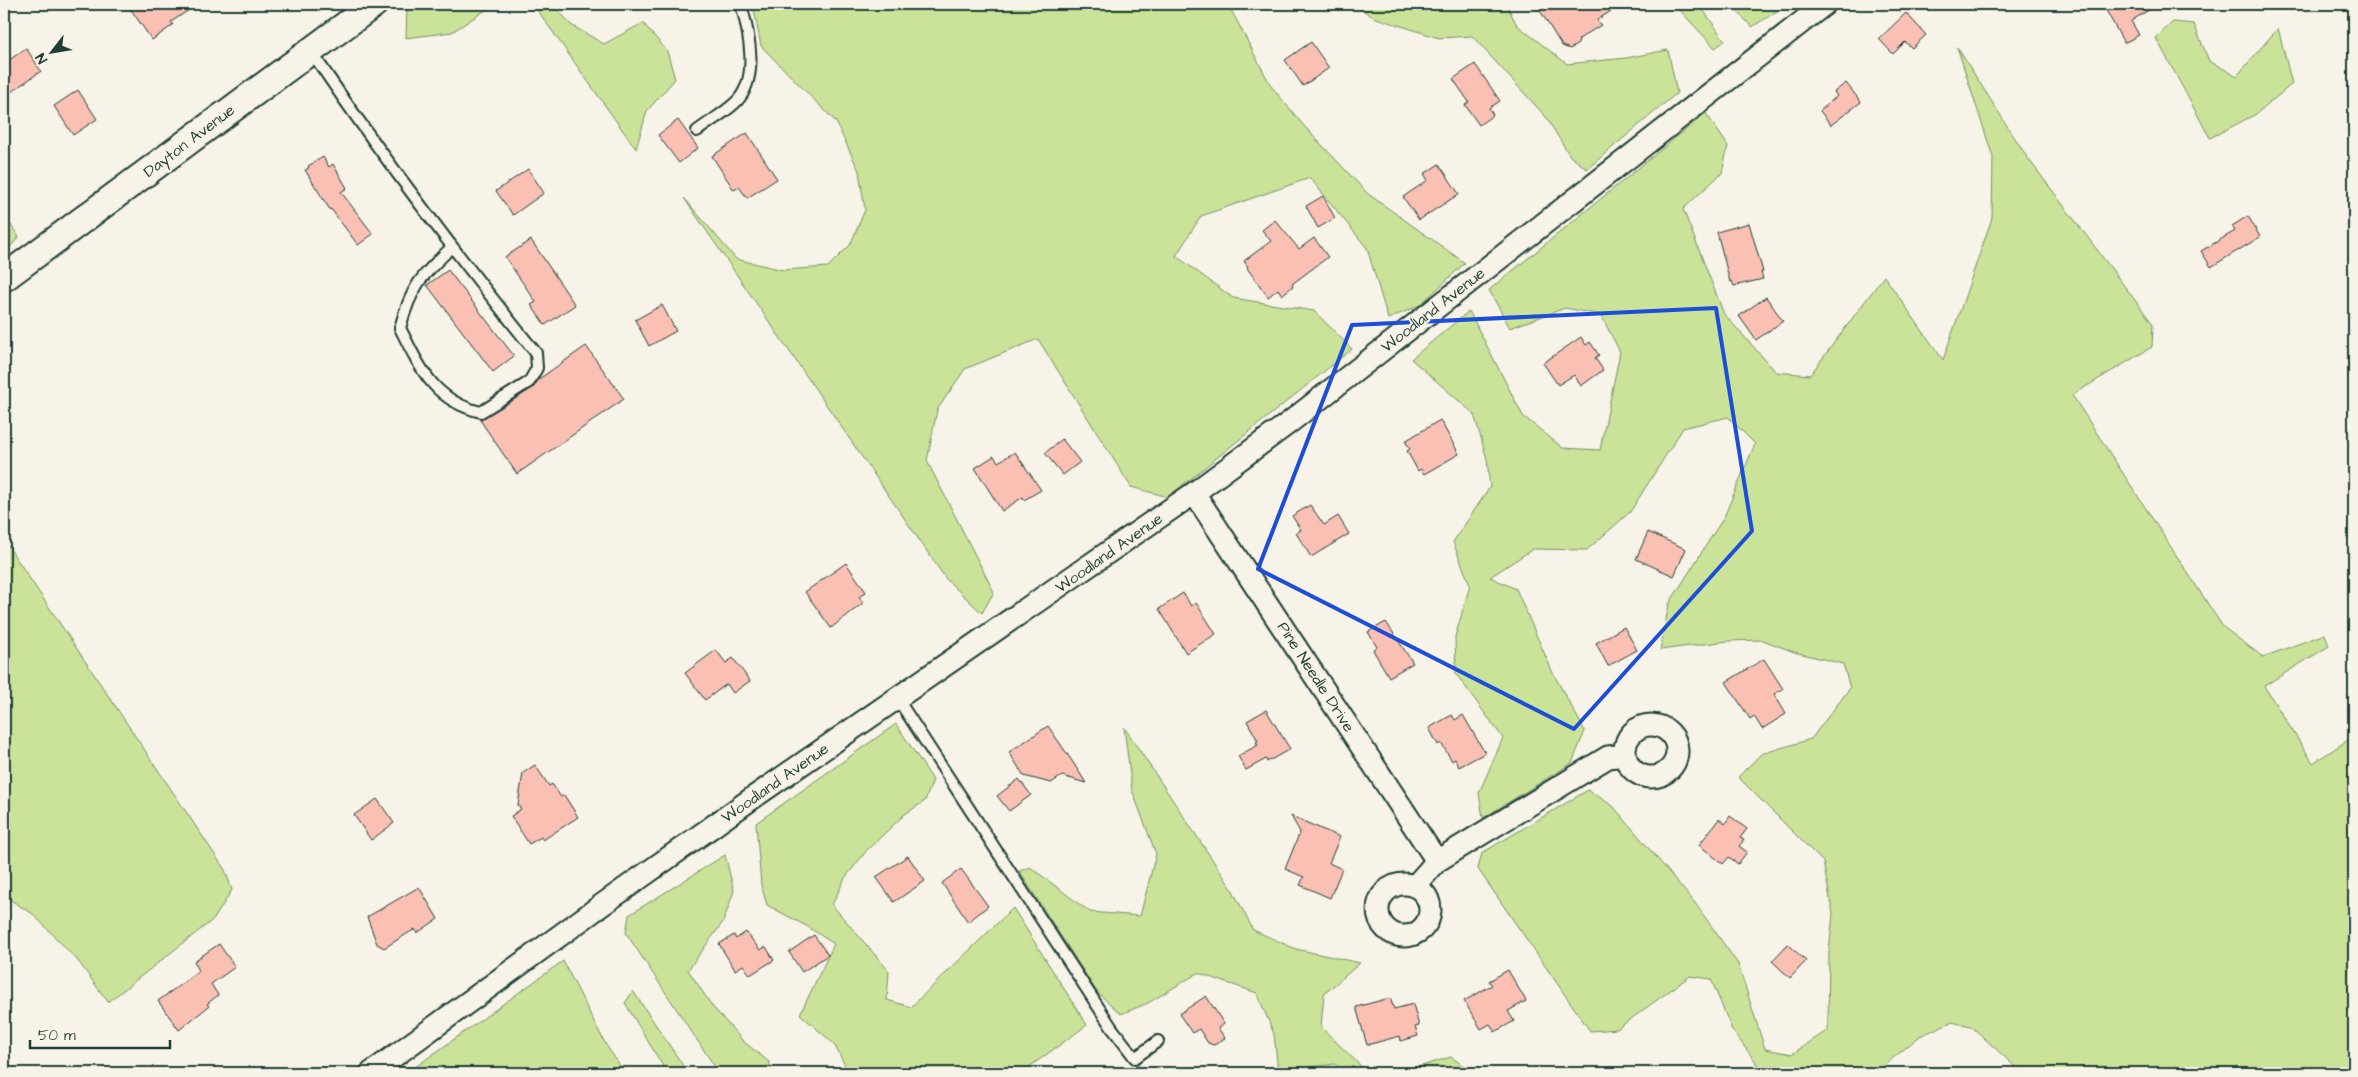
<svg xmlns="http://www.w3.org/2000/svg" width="2358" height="1077" font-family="'Architects Daughter',sans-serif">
<rect width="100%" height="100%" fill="#f7f3e8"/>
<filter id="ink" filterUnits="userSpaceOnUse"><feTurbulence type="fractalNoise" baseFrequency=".02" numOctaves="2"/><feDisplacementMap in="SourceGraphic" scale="10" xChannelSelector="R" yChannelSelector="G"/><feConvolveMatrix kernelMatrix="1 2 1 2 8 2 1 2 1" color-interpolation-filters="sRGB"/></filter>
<g filter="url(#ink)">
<path fill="#cae399" stroke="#749066" d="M410 4H495L452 32 406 38 407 6Z
M533 4H553L571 25 604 44 643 23 667 51 675 79 647 111 636 149Z
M753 4H1228L1271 86 1304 126 1368 194 1465 263 1420 305 1388 319 1367 248 1310 178 1201 216 1176 256 1233 298 1314 311 1352 349 1168 497 1131 487 1038 339 965 369 937 410 927 461 994 592 982 613 946 579 684 198 736 259 783 270 828 267 850 245 865 210 859 171 836 122 761 46Z
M1354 4H1506L1517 25 1567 64 1626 58 1668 50 1677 93 1587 169 1570 156 1546 117 1472 36 1439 38 1373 17Z
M1674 4H1699L1725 41 1715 48Z
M1730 4H1788L1752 27Z
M2173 22 2194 24 2209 61 2237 76 2278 28 2292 84 2256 114 2210 138 2156 38Z
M1957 47 2027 157 2153 324 2152 347 2072 395 2223 627 2263 657 2325 634 2329 646 2264 686 2313 763 2354 736V1072L2352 1073H2022L1971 1026 1951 1022 1920 1036 1875 1073H1764L1732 1030 1711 979 1690 976 1617 1029 1590 1031 1478 869 1482 853 1588 790 1613 806 1695 903 1738 964 1765 1049 1792 1054 1828 1030 1829 952 1833 914 1823 862 1738 777 1761 754 1811 739 1850 688 1843 664 1794 652 1763 640 1728 641 1660 650 1669 604 1724 517 1755 444 1728 417 1683 428 1630 512 1587 550 1533 549 1490 577 1516 589 1553 673 1585 731 1572 763 1483 818 1479 793 1503 738 1456 674 1455 637 1470 585 1453 542 1490 487 1487 459 1474 414 1411 359 1469 311 1523 416 1563 448 1600 450 1620 352 1601 315 1565 308 1510 328 1489 290 1706 113 1728 146 1722 173 1683 209 1724 314 1776 372 1810 375 1884 276 1943 360 1992 218 1993 157Z
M4 215 19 237 4 254Z
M4 540 225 870 232 890 214 919 108 1002 78 961 33 914 4 896Z
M896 724 933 780 925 801 905 814 867 850 845 878 832 905 889 971 887 1000 911 1007 1013 908 1087 1025 1021 1073H849L834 1044 800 1014 834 944 808 927 767 905 761 885 756 823Z
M1124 727 1232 889 1253 930 1296 949 1360 963 1324 994 1321 1027 1368 1073H1344L1335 1064 1278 1071 1274 1034 1257 993 1198 973 1148 1003 1121 1014 1097 992 1019 871 1030 867 1090 912 1140 916 1156 854 1132 790Z
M725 855 734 891 723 922 688 970 712 1006 743 1041 769 1062 773 1073H719L626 933 629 915Z
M563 961 606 1045 625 1073H407Z
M633 991 688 1073H667L625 1003Z
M1451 1057 1474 1073H1398Z"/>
<path fill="#fac0b3" stroke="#1f3d34" d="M127 4H198L171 22 173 25 152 40Z
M1548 4H1622L1597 20 1601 25 1579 39 1578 44 1570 49 1562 46 1539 9Z
M2117 4H2158L2131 21 2139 35 2124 43 2106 10Z
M1906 13 1926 35 1912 48 1905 42 1893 54 1879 39Z
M1311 42 1329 68 1303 86 1285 60Z
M26 48 41 71 4 97V64Z
M1475 64 1500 101 1489 108 1493 115 1479 125 1465 105 1469 102 1453 79Z
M1846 83 1861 102 1831 125 1820 111 1837 96 1834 92Z
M78 90 97 119 73 135 54 106Z
M678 120 698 148 679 163 658 135Z
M747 133 777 179 747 198 739 187 734 190 712 156Z
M323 157 329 167 333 164 347 188 341 192 373 234 358 245 331 209 330 210 305 170 309 168 308 166Z
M1439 164 1459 194 1419 220 1403 197 1428 180 1424 174Z
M528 169 544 193 513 215 496 191Z
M1323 196 1335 218 1318 228 1306 206Z
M2248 216 2260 237 2211 267 2201 251 2235 231 2232 226Z
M1275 220 1299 249 1314 238 1328 257 1292 284 1293 286 1282 295 1278 289 1268 297 1247 268 1248 267 1244 261 1271 241 1262 230Z
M1749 223 1763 272H1761L1763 279 1734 286 1732 281 1730 282 1717 232Z
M531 240 575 305 545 325 531 305 536 302 505 257Z
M448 270 514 356 493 372 427 285Z
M1766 297 1783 321 1756 340 1739 316Z
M662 305 676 331 649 346 635 320Z
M1581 337 1586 345 1590 342 1599 355 1595 358 1603 370 1581 386 1574 375 1558 385 1543 363Z
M586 346 624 399 517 474 480 420 533 388 539 379Z
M1440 420 1459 454 1424 474 1421 469 1418 471 1407 451 1410 449 1405 441Z
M1062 439 1080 462 1063 475 1045 453Z
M1015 452 1041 490 1024 500 1023 497 1002 511 975 468 994 456 998 462Z
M1310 505 1324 525 1338 516 1349 534 1311 557 1296 533 1301 530 1292 516Z
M1648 532 1686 549 1674 576 1636 559Z
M846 563 866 592 859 597 863 603 831 628 805 592Z
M1183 593 1191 606 1196 603 1216 634 1186 653 1159 609Z
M1386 622 1413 663 1389 677 1373 650 1377 647 1368 632Z
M1624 627 1637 650 1608 666 1596 643Z
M716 650 726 663 733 658 750 681 733 693 727 684 705 700 685 673Z
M1764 659 1783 689 1774 694 1786 714 1762 729 1754 716 1750 719 1726 682Z
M1266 710 1290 749 1267 762 1266 759 1246 770 1238 756 1258 745 1256 742 1258 741 1247 721Z
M1452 715 1455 720 1463 715 1485 753 1459 767 1455 759 1452 761 1441 743 1438 745 1429 728Z
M1048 726 1074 764 1086 783 1062 776 1051 783 1024 776 1009 752Z
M535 765 549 786 552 784 561 797 564 795 578 817 543 840 541 837 529 844 511 816 521 809 518 805 523 773Z
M1019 779 1031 795 1009 811 997 796Z
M377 799 394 823 371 840 354 815Z
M1291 816 1340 837 1329 863 1342 869 1330 898 1300 885 1304 877 1285 869 1300 832Z
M1730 816 1747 829 1740 838 1744 840 1739 846 1747 852 1738 864 1729 857 1723 864 1699 845 1719 819 1725 824Z
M908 856 925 881 894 902 876 877Z
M961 869 988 906 968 922 942 883Z
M419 887 438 919 417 933 415 929 384 948 377 944 367 917Z
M746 932 760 950 766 947 774 960 750 975 743 965 735 970 719 944 734 935 736 939Z
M814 935 828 955 802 972 789 952Z
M219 944 235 967 211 984 218 995 207 1004 209 1006 179 1030 158 1001 199 971 194 961Z
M1788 944 1806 961 1790 978 1772 961Z
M1508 970 1526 1001 1508 1011 1514 1021 1495 1032 1490 1024 1481 1029 1464 1001 1492 985 1489 981Z
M1206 996 1224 1024 1218 1028 1225 1038 1214 1045 1208 1043 1199 1029 1192 1033 1179 1014Z
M1390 998 1394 1009 1413 1004 1419 1026 1415 1027 1418 1036 1401 1041 1400 1036 1367 1045 1356 1007Z"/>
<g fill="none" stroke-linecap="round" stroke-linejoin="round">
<g stroke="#1f3d34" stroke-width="14">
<path id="service" d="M311 51C381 156 457 255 536 353L537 368 529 382 481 412C434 401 420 368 400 328 411 287 421 276 451 248
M697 131C709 122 723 114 735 103 760 80 749 33 741 4
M897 698 1112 1028 1135 1058 1158 1041"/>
</g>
<g stroke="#1f3d34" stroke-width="25">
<path id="minor" d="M1194 493 1437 861
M1625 751a26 26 0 1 1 52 0a26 26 0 1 1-52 0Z
M1378 910a26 26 0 1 1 52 0a26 26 0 1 1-52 0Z
M1415 886 1437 861 1608 757 1625 755
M371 1073 599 907 754 797 1194 493 1290 422 1825 4"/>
</g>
<g stroke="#1f3d34" stroke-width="30">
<path id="tertiary" d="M4 278 374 4"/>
</g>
<use href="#service" stroke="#f7f3e8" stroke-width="10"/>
<use href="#minor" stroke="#f7f3e8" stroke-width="21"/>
<use href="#tertiary" stroke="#f7f3e8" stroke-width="26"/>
</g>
</g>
<path fill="none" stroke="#1d4ed8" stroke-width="4" stroke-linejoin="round" d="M1716 308 1752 531 1574 729 1258 569 1352 325Z"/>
<g text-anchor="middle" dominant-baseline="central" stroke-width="4" stroke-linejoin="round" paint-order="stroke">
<g font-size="16" fill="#1f3d34" stroke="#f7f3e8">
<text transform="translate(189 141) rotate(-37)">Dayton Avenue</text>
<text transform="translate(1433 310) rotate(-38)">Woodland Avenue</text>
<text transform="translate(1109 553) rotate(-35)">Woodland Avenue</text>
<text transform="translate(1316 677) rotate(57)">Pine Needle Drive</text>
<text transform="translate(775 783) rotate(-35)">Woodland Avenue</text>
</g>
</g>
<rect width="2358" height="1077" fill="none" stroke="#f7f3e8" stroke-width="20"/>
<rect x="10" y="10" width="2338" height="1057" fill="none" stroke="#1f3d34" stroke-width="2" filter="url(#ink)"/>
<g transform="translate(52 52) rotate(239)" stroke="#f7f3e8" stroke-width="4" paint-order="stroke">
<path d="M0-4L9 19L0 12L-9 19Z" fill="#1f3d34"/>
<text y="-8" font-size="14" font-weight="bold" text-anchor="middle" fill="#1f3d34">N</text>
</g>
<path d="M30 1040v8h140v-8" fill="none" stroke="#1f3d34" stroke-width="2.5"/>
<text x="38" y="1040" font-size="15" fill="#1f3d34" stroke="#f7f3e8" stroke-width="4" paint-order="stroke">50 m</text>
</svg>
